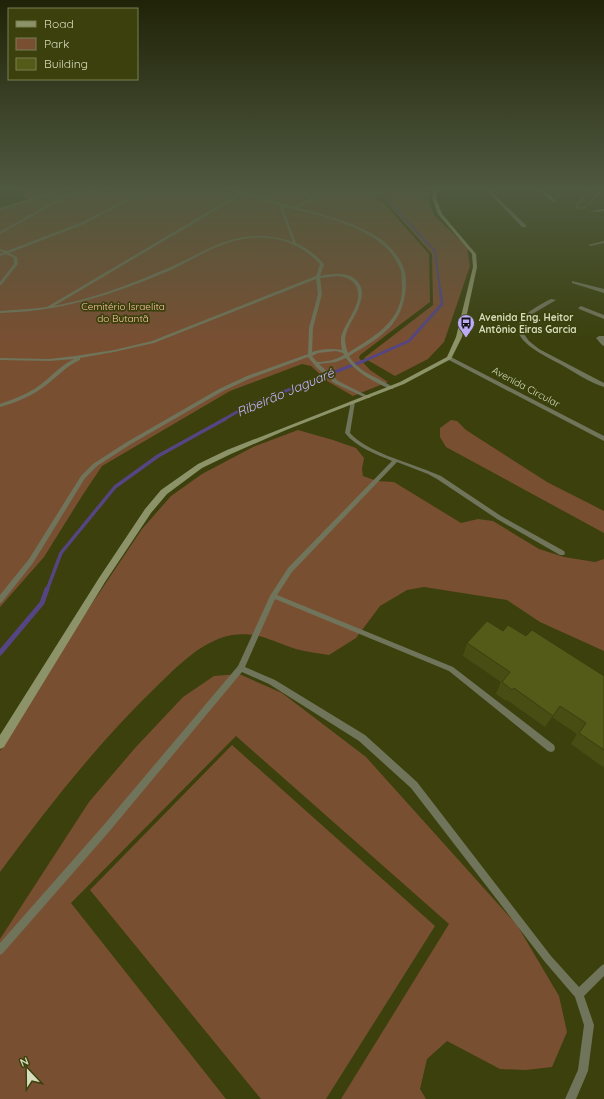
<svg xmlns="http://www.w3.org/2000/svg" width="604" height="1099" font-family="Quicksand,sans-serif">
<rect width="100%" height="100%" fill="#3b400d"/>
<path fill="#794f32" d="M20 188H433L428 199 434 215 467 247 470 266 444 342 428 359 395 376 364 358 433 305 432 254 386 202 368 188 383 202 429 254 430 302 360 355 359 358 370 370 388 382 353 396 327 381 311 366 302 364 230 391 102 466 82 496 44 557 0 607V208L26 200Z
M451 420 457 421 466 430 547 482 604 511V533L446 447 440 437V428Z
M298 430 333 440 356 448 364 458 362 469 363 476 377 481 394 482 461 523 478 519 493 521 539 549 564 557 595 562 604 559V651L540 622 507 600 424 587 407 590 380 606 356 638 329 655C318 653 307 652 296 649 272 642 259 631 232 635 201 641 178 666 156 687 98 743 48 807 0 872V751L77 626 142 529 171 496 202 474 253 447Z
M239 674 282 693 366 757 517 925 559 996 567 1032 552 1067 526 1070 500 1069 447 1041 427 1059 420 1089 426 1099H341L449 924 236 736 71 903 226 1099H0V939L89 802 135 748 183 697 214 676Z
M232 745 435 926 326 1099H261L90 890Z"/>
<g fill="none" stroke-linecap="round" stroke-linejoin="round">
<path stroke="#564583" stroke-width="2" d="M371 188 387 200 435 251 440 289"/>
<path stroke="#564583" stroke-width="3" d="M223 420 249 405 366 360 409 341 442 304 440 288"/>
<path stroke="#564583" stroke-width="3.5" d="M47 590 61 553 115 487 158 456 225 419"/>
<path stroke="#564583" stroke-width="5" d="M0 653 42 603 47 589"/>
<path stroke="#7a7f54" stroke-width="1.5" stroke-dasharray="1.5 1.5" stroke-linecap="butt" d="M589 205 602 188
M586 208H578L576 206 591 188"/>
<path fill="#70745a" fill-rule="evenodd" d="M70 188H74L0 210V208Z
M105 188H110L73 196 58 202 0 234V232L56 200 71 194Z
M149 188H152L84 224 9 253 17 257 18 264 1 285H0V282L14 264V258L6 254 0 256V254L4 252 0 251V249L7 251 82 222Z
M222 188H226L244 192 294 207 331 188H334L297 208C326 215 357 223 382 240 391 247 402 260 405 272 408 290 404 311 391 326 380 338 364 347 349 356 360 374 379 377 394 388L392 389H390C374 382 356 373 346 358L336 362 319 364 338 381 370 397V398H366L334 383 317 368 308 357 251 378 223 391 131 444 97 466 85 478 33 563 2 602 0 603V595L29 559 81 476 93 464 127 442 219 389 247 376 308 354 309 328 318 294 316 279 154 343 114 352 80 358V360C66 366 57 377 45 386 32 396 15 403 0 407V404C14 399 28 394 40 385 51 377 61 365 74 359L49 361 0 360V358L49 359 75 356 114 350 152 341 316 276 320 264C294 236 258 231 222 245 205 251 190 261 173 269 153 278 132 286 111 293 75 305 38 312 0 313V311L28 309 47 307 240 193ZM243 194 279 205 293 242C235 224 211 251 161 271 127 286 91 299 54 306ZM282 206C318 215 379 227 397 262 398 265 400 268 401 271 402 274 401 279 402 283 404 321 376 335 348 353 346 348 345 343 345 338 347 325 357 315 360 303 362 297 363 291 360 285 352 271 334 273 320 276L324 264C316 255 307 248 296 243ZM338 276C346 277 352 279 356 286 365 303 344 322 341 338 341 342 341 346 342 350 333 348 321 349 312 352L313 328 322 294 320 278ZM336 351 343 353 344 355C335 360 327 362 317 362L312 356 318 353Z
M351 401H355V402L350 433C367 452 407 462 431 472L441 476 501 516 564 551 565 553 564 555H560L497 519 437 479 428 474 397 462 292 572 277 595 453 667 554 745 555 748 554 751 551 752 548 751 449 671 275 599 245 667 275 680 365 735 417 782 551 956 579 987 601 966 604 964V976L584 996 594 1025 588 1071 576 1099H565L578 1070 584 1025 575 997 545 962 411 788 359 741 269 684 242 672 108 833 3 953 0 955V943L102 827 238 666 270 596 288 568 392 461C376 454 356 447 345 433Z"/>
<path fill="#70745a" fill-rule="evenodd" d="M494 188H498L494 191V194L526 225V227H522L491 195 490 191Z
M536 188H540L556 201 553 202Z
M604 209V211L594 212 592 211Z
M604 241V243L590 246 588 245Z
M572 281 604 289V293L572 283Z
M551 299 556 300 529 316 525 321 523 327 524 334 529 341 539 349 604 383V387C589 382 574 372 560 364 519 343 495 326 551 299Z
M581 306 604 315V319L579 309 578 308Z
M604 336V346L602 345 596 338 599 336Z
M449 356 604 436V441L447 359 446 358Z"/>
<path fill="#8d9368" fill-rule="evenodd" d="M434 188H438L436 198 442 214 476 254 477 267 462 337 451 359 404 384 286 430 231 454 202 468 167 494 151 513 105 582 4 747 0 749V735L99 578 145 509 161 490 198 464 227 450 400 382 447 357 456 337 473 267 472 254 438 214 432 198Z"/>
</g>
<path fill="#484d14" d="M503 631 526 636 604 676V766L603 767 571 744 577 734 552 717 545 727 507 700 506 701 496 694 501 682 463 656 467 643Z"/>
<path fill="#545a17" stroke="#3b3f10" d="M487 621 503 631 508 625 526 636 532 630 604 676V750L579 733 586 723 560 706 553 716 514 688 512 690 502 682 510 672 467 643Z"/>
<linearGradient id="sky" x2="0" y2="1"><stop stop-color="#202307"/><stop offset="0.55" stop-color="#4f5940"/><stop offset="1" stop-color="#4f5940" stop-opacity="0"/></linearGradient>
<rect width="604" height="342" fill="url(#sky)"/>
<defs>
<g id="bus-pin" transform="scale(0.9)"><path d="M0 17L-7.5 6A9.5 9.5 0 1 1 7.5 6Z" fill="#bcaaf5" stroke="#3b400d"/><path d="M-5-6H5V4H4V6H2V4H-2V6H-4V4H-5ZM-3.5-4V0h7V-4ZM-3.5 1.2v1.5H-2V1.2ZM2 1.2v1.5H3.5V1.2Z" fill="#111"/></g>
</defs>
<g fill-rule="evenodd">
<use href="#bus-pin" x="466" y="323"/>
</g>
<g text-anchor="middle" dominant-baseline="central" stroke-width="3.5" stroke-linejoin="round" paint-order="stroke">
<g font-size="10" fill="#fdc6a2" stroke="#3b400d">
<text x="123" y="306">Cemitério Israelita<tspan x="123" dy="12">do Butantã</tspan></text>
</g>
<g font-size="10" font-weight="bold" fill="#d7ddbc" stroke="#3b400d" text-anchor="start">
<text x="479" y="317">Avenida Eng. Heitor<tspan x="479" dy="12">Antônio Eiras Garcia</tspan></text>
</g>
<g font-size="10" fill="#d7ddbc" stroke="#3b400d">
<text transform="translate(526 387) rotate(28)">Avenida Circular</text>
</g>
<g font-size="13" font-style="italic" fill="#c6b4ff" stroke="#3b400d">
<text transform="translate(285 392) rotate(-23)">Ribeirão Jaguaré</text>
</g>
</g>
<rect x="8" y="8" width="130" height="72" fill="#3b400d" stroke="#797f53"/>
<rect x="16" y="21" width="20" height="6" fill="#8d9368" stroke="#797f53"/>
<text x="44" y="28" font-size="12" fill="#d7ddbc">Road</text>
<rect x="16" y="38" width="20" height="12" fill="#794f32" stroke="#797f53"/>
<text x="44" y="48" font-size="12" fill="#d7ddbc">Park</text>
<rect x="16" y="58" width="20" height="12" fill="#545a17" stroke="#797f53"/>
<text x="44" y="68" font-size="12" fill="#d7ddbc">Building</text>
<g transform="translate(28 1071) rotate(338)" stroke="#3b400d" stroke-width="3" paint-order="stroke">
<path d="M0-3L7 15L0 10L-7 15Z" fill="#d7ddbc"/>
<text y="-6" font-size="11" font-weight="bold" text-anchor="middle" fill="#d7ddbc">N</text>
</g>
</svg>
